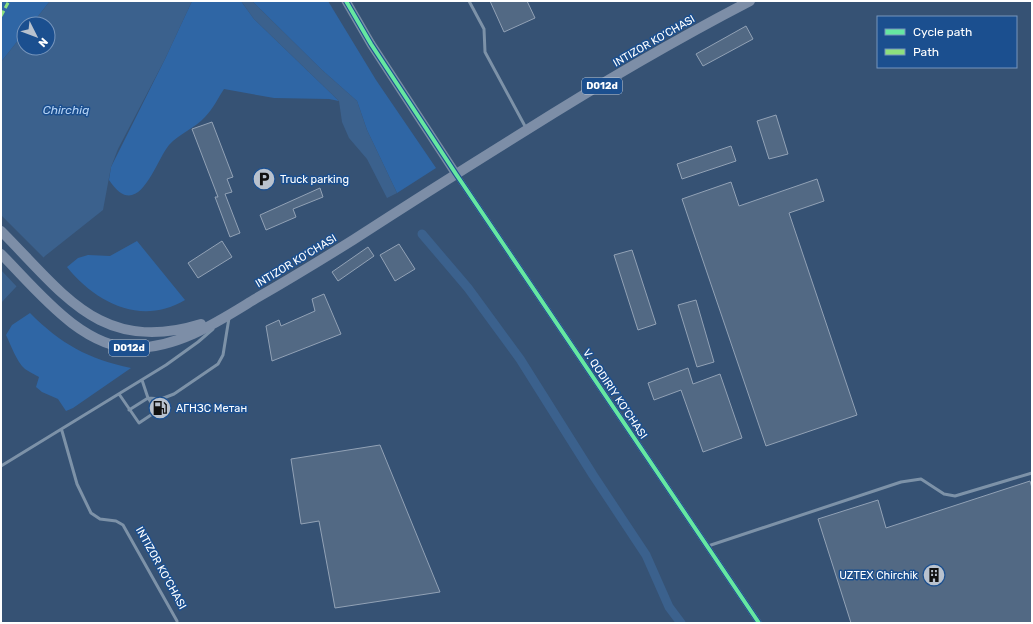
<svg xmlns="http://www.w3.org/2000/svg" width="1033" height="624" font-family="Rubik,sans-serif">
<rect width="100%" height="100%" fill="#365274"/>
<path fill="#2f66a5" d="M1 1H50L32 24H24V33L1 62Z
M192 1H241L254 19 339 101 329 99 274 98 224 89C218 98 213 109 205 117 195 128 179 134 169 145 155 162 138 224 109 180L111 167 165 59Z
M252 1H328L376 80 436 168 397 193 367 130 357 101 322 70Z
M137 241 185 300C141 326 96 303 67 267L78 258 88 255 110 256Z
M30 313C61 344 88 359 131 368L73 408 66 411 58 399 42 392 36 387 39 377C34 374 29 372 25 369 16 361 11 345 6 335L12 325Z"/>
<path fill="#3b618d" d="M50 1H192L165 59 118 149 111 167 103 210 45 256 1 303V62L24 33V48H48V24H32Z
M241 1H252L322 70 357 101 367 130 397 193 387 198 367 159 349 138 342 122 339 101 254 19Z"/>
<path fill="#365274" d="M1 215 45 259 18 288 1 270Z"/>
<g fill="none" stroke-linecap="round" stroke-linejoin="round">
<path stroke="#3b618d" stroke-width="9" d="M422 234 468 288 520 359 593 475 646 555 669 607 681 623"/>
</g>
<path fill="#526984" stroke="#92a2b6" d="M490 1H527L535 18 504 32Z
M746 26 753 39 703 66 696 54Z
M776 115 788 154 769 159 757 121Z
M212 122 233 177 227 179 232 192 225 194 240 233 230 237 215 197H218L192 129Z
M731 146 736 161 682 179 677 164Z
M817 179 824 201 789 213 857 415 766 446 682 199 731 182 739 206Z
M320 188 323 197 293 209 296 217 266 230 260 215Z
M222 241 232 257 198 278 188 263Z
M399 244 415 269 395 281 380 255Z
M368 247 374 256 338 281 332 272Z
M632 250 656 324 638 330 614 255Z
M324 294 341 334 272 361 266 326 279 320 281 326 315 311 312 299Z
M696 300 714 362 697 367 678 305Z
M688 368 693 384 720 374 742 438 703 452 681 390 654 400 648 383Z
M380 445 440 592 335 608 319 521 301 524 291 459Z
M1030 481 1032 488V623H851L818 519 878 500 886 528Z"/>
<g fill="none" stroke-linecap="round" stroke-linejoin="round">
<path stroke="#7d92a8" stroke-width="3" d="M469 1 484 29 485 52 526 128
M119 394 139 423 157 411 148 398 142 380
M129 410 148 398 161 399 174 394 218 364 223 355 229 318
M62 431 77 484 91 513 100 519 116 521 123 525 177 621
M1 466 166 365 198 342 213 329
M708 546 901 482 921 479 944 494 955 496 1032 473"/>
<path stroke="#7d92a8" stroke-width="6" d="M456 174 759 623"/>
<path stroke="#798da4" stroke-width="9" d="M346 1 371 44 456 174"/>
<path stroke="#7d8ea7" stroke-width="10" d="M1 231C64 294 101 355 201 324
M1 254C36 289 81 348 134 348 179 348 219 321 255 299 288 280 321 260 353 240 410 203 467 167 525 131 598 85 673 41 750 1"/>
<path stroke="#8de07e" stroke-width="3" stroke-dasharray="6 3" stroke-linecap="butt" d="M1 16 9 1"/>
<g stroke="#1b4f8f" stroke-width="6">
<path id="cycleway" d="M346 1 371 44 456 174 759 623"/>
</g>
<use href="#cycleway" stroke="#66e7a1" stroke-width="4"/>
</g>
<defs>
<g id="parking-disc" transform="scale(1.15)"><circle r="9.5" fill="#b9c2ce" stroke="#1b4f8f"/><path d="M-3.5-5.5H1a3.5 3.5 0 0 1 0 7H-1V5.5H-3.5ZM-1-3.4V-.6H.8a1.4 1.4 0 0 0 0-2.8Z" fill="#111"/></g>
<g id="fuel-disc" transform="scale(1.15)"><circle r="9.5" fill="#b9c2ce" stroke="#1b4f8f"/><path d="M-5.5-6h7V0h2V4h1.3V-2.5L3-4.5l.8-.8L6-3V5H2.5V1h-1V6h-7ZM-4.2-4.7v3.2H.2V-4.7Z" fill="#111"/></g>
<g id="building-disc" transform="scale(1.15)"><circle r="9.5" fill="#b9c2ce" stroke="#1b4f8f"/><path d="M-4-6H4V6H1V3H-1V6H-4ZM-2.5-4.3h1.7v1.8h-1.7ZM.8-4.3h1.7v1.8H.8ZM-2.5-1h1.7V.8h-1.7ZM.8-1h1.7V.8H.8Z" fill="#111"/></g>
</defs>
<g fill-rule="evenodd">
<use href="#parking-disc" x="264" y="179"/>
<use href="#fuel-disc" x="160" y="408"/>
<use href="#building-disc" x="934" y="575"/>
</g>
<g text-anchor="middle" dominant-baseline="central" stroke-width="3" stroke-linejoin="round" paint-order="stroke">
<g fill="#1b4f8f" stroke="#bbcadd" stroke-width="1">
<rect x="582" y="78" width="40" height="16" rx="3"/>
<rect x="109" y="340" width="40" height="16" rx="3"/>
</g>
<g font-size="10" font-weight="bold" fill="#fff">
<text x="602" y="86">D012d</text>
<text x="129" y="348">D012d</text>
</g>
<g font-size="11" fill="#fff" stroke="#1b4f8f">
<text transform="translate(654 41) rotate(-30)">INTIZOR KO‘CHASI</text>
<text transform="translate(296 261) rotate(-31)">INTIZOR KO‘CHASI</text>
<text transform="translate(615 394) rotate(56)">V. QODIRIY KO‘CHASI</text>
<text transform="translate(161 568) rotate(61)">INTIZOR KO‘CHASI</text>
</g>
<g font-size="11" fill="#fff" stroke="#1b4f8f" text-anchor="start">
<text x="280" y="179">Truck parking</text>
<text x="176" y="408">АГНЗС Метан</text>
<text x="918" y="575" text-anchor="end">UZTEX Chirchik</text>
</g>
<g font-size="12" font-style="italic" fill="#b5d3f5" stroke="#1b4f8f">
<text x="66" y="110">Chirchiq</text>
</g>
</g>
<rect width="1033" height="624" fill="none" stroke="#ffffff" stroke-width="4"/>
<rect x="877" y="16" width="140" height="52" fill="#1b4f8f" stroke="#7695bc"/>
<rect x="885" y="29" width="20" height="6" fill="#66e7a1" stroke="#7695bc"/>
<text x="913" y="36" font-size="12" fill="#ffffff">Cycle path</text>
<rect x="885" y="49" width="20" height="6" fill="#8de07e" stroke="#7695bc"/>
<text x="913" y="56" font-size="12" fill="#ffffff">Path</text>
<g transform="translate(36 36) rotate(132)"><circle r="19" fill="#1b4f8f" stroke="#7695bc"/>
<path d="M0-3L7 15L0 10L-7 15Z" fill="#b9c2ce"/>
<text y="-6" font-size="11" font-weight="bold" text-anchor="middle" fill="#ffffff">N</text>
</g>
</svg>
